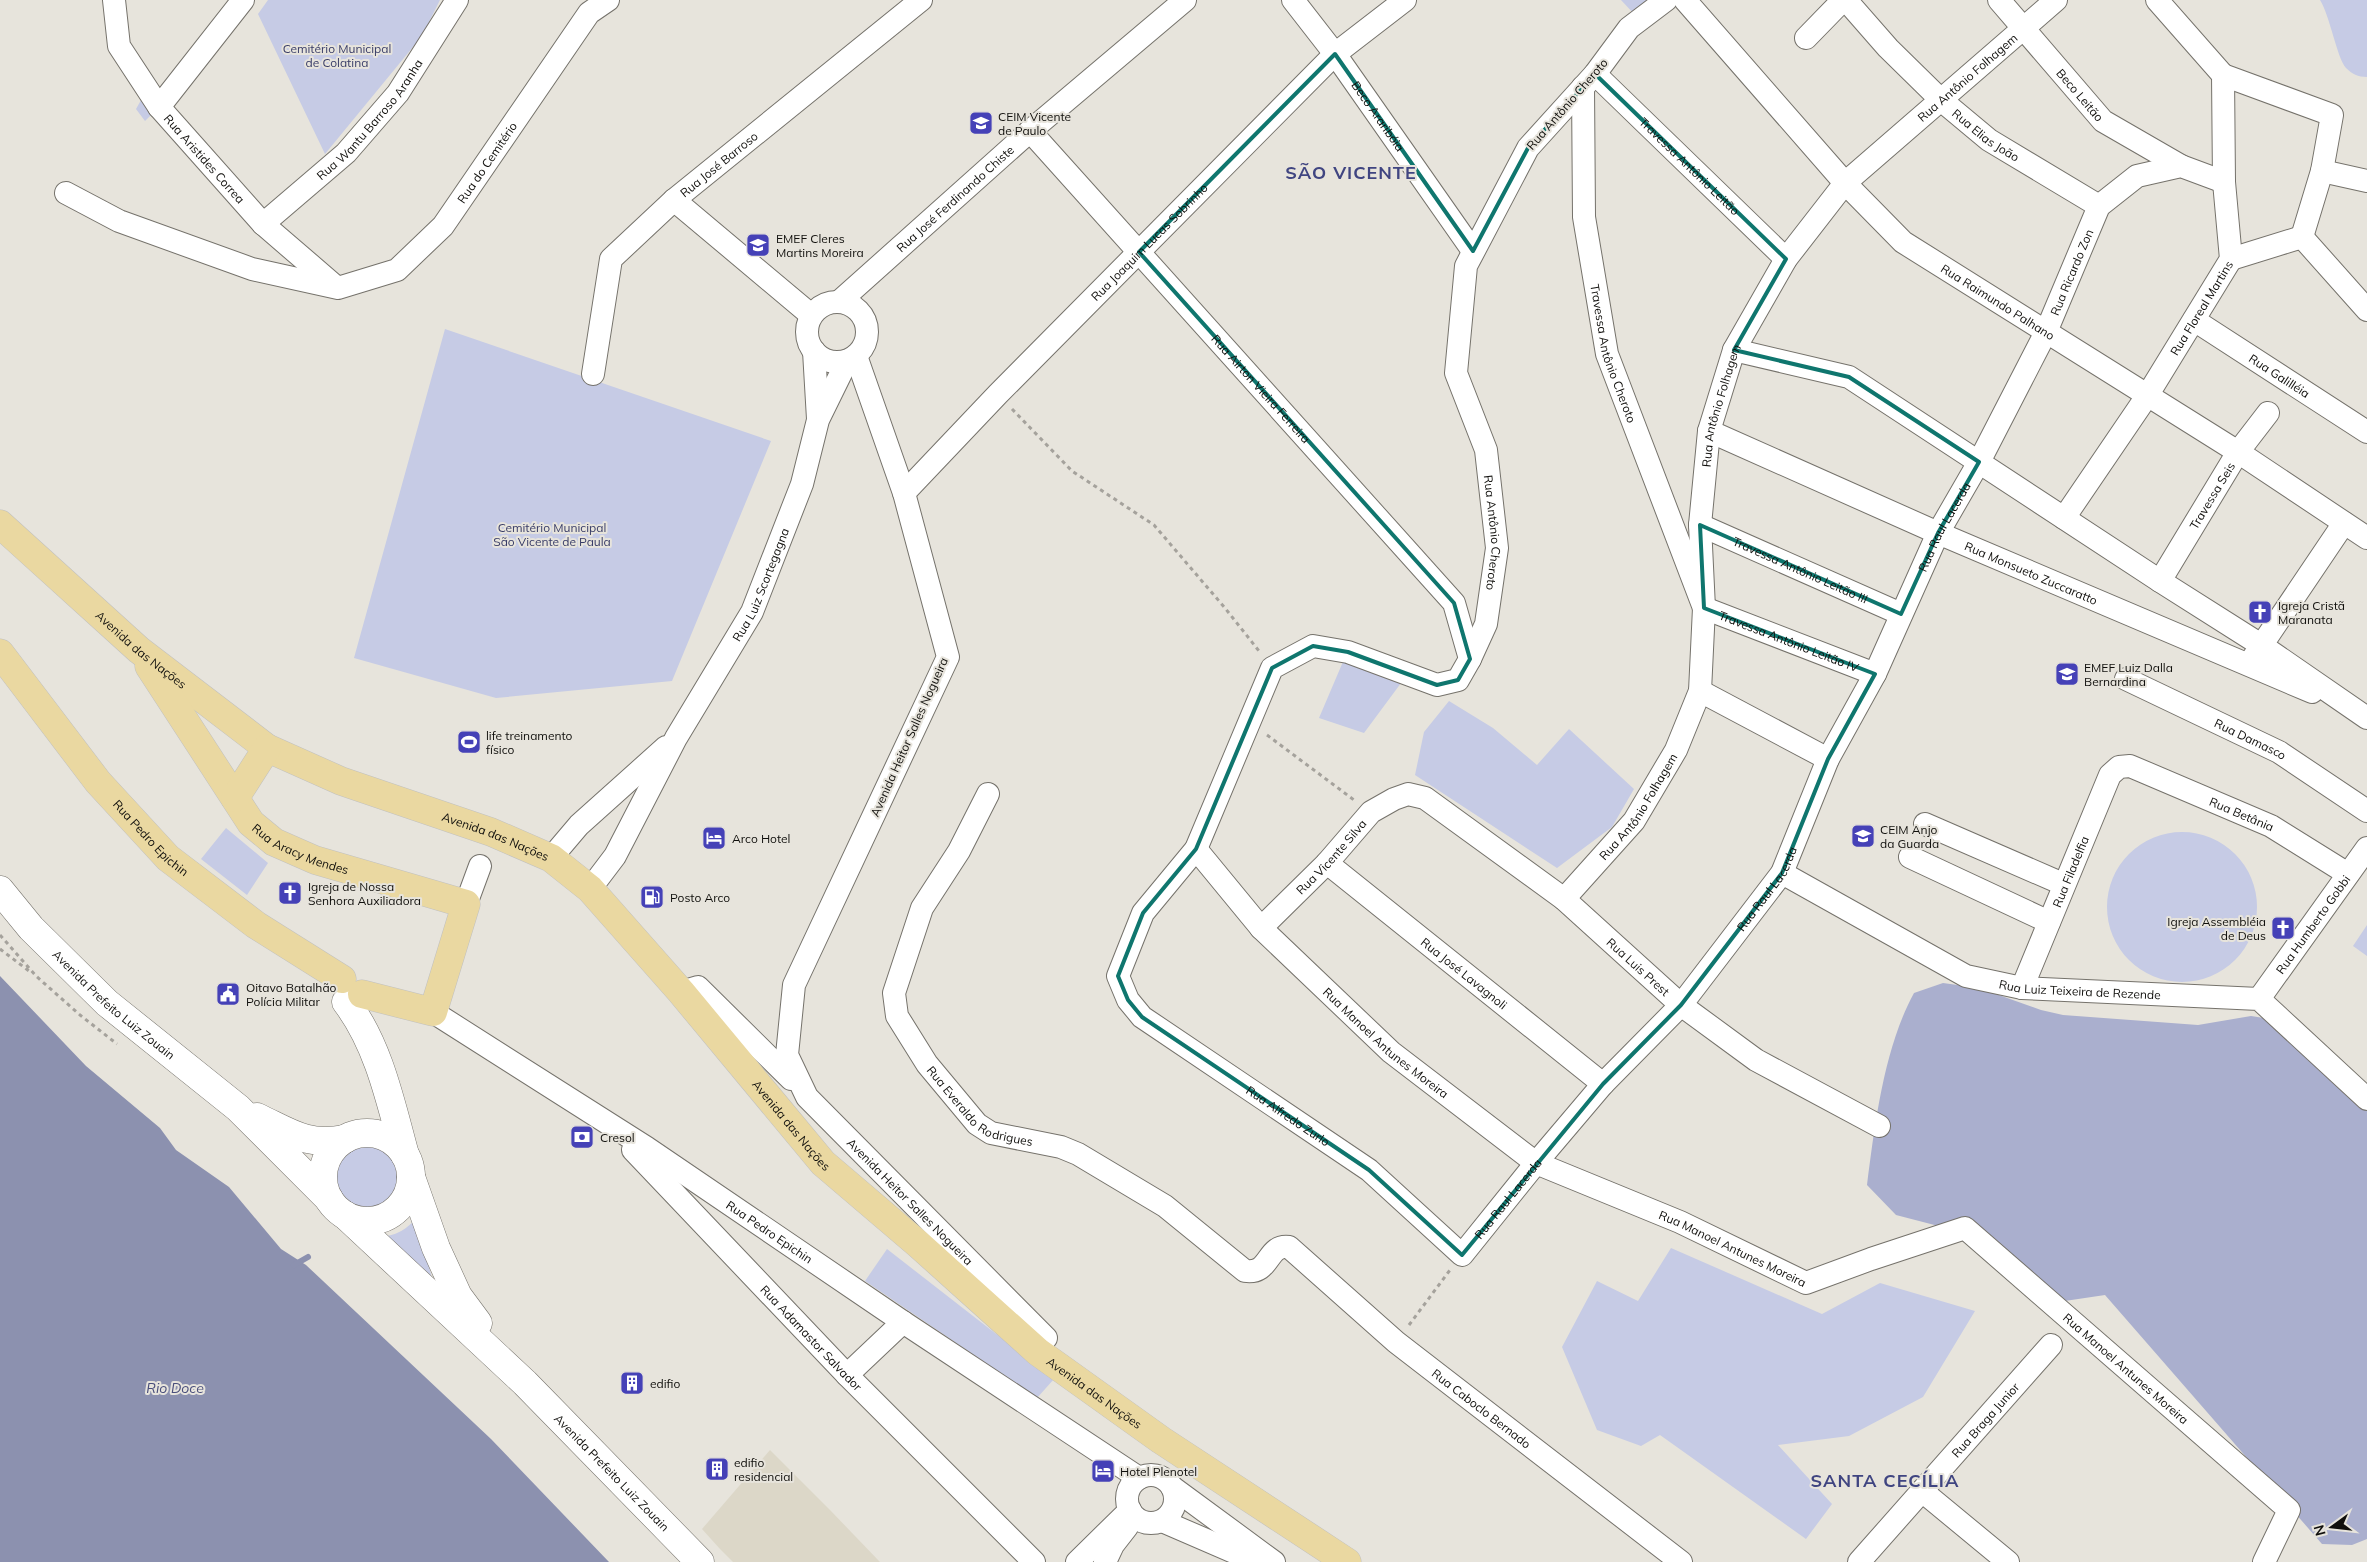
<svg xmlns="http://www.w3.org/2000/svg" width="2367" height="1562" font-family="Mulish,sans-serif">
<rect width="100%" height="100%" fill="#e7e4dc"/>
<path fill="#dcd7c8" d="M770 1450 830 1510 880 1562H733L720 1549 702 1529Z"/>
<path fill="#c6cbe5" d="M268 0H440L422 36 325 154 258 14Z
M1621 0H1659L1635 15Z
M2320 0H2367V77C2358 77 2352 74 2346 68 2337 58 2330 16 2320 0Z
M145 93 159 107 145 121 136 109Z
M445 329 771 441 672 681 496 698 354 658Z
M1345 657 1404 679 1364 733 1319 718Z
M1449 701 1493 728 1537 765 1569 729 1634 789 1612 827 1557 868 1415 775 1424 732Z
M226 828 268 863 247 895 201 859Z
M2107 907a75 75 0 1 1 150 0a75 75 0 1 1-150 0Z
M2367 925V956L2353 946Z
M334 1177a34 34 0 1 1 68 0a34 34 0 1 1-68 0Z
M417 1217 433 1283 382 1237C399 1234 406 1230 417 1217Z
M1671 1248 1822 1314 1880 1283 1975 1311 1923 1397 1849 1436 1778 1445 1832 1504 1806 1539 1660 1435 1641 1446 1597 1430 1562 1347 1597 1281 1638 1301Z
M887 1249 1054 1379 1037 1398 865 1281Z"/>
<path fill="#aaafce" d="M1943 983 1979 988 2041 1010 2063 1015 2198 1025 2251 1016 2290 1022 2367 1096V1539L2352 1545 2322 1544 2105 1295 2058 1302 1973 1235 1896 1215 1867 1185C1875 1123 1884 1048 1914 993Z"/>
<path fill="#8c91af" d="M0 976 86 1066 160 1128 176 1150 229 1187 281 1249 306 1265 491 1439 609 1562H0Z"/>
<g fill="none" stroke-linecap="round" stroke-linejoin="round">
<path stroke="#8c91af" stroke-width="6" d="M294 1265 308 1257"/>
<g stroke="#75726b" stroke-width="24">
<g id="street">
<path id="s1" d="M114 0 119 46 159 107 263 224 335 286"/>
<path id="s2" d="M1293 0 1335 54 1473 251"/>
<path id="s3" d="M1666 0 1629 28 1595 74 1528 148 1466 266 1456 373 1486 450 1497 548 1486 624 1470 659 1458 680 1437 685 1348 652 1313 646 1272 668 1196 849 1143 913 1118 976 1128 1000 1142 1017 1369 1170 1462 1255 1536 1163 1603 1084 1681 1005 1782 873 1828 759 1875 674 1938 533 1979 462 2046 332 2099 206 2137 176 2181 166 2224 182"/>
<path id="s4" d="M1685 0 1845 183 1903 242 2238 452 2367 538"/>
<path id="s5" d="M1846 0 1888 48 1941 100 1989 140 2099 206"/>
<path id="s6" d="M1999 0 2103 121 2181 166"/>
<path d="M1806 38 1843 0"/>
<path id="s7" d="M1595 74 1786 259"/>
<path d="M2223 75 2332 115 2322 171 2302 237"/>
<path id="s8" d="M1583 87 1584 217 1607 354 1704 608 1875 674"/>
<path d="M159 107 243 0"/>
<path id="s9" d="M1030 131 1454 603 1470 659"/>
<path d="M2322 171 2367 181"/>
<path id="s10" d="M66 193 119 221 252 269 338 288 397 270 443 226 589 13 608 0"/>
<path d="M674 200 811 315"/>
<path id="s11" d="M263 224 346 153 398 93 457 0"/>
<path d="M2231 259 2302 237 2367 310"/>
<path id="s12" d="M840 301 1030 131 1185 0"/>
<circle cx="837" cy="332" r="30"/>
<path id="s13" d="M2194 320 2367 432"/>
<path d="M1734 350 1849 377 2160 581 2261 645 2367 718"/>
<path d="M814 351 818 419"/>
<path id="s14" d="M856 356 904 493 948 657 794 985 787 1055 807 1097 1046 1338"/>
<path id="s15" d="M593 374 611 259 674 200 921 0"/>
<path id="s16" d="M1709 431 1938 533 2312 692"/>
<path id="s17" d="M904 493 998 394 1335 54 1405 0"/>
<path id="s18" d="M2064 518 2147 396 2231 259 2224 182 2223 75 2157 0"/>
<path id="s19" d="M1700 525 1901 614"/>
<path id="s20" d="M2160 581 2238 452 2268 413"/>
<path d="M2253 658 2344 523"/>
<path id="s21" d="M2126 679 2279 752 2367 811"/>
<path d="M1700 691 1828 759"/>
<path id="s22" d="M988 794 959 851 922 908 894 993 897 1016 927 1064 977 1124 991 1133 1061 1147 1078 1154 1165 1206 1245 1271C1271 1275 1266 1244 1289 1247L1396 1342 1681 1562"/>
<path d="M1925 824 2063 884"/>
<path id="s23" d="M1196 849 1261 928 1391 1052 1536 1163 1680 1222 1806 1283 1871 1259 1965 1228 2289 1510 2264 1562"/>
<path d="M1910 857 2049 922"/>
<path d="M551 858 579 825 666 747"/>
<path id="s24" d="M1327 863 1603 1084"/>
<path id="s25" d="M1782 873 1966 976 2022 988 2259 999 2367 1099"/>
<path id="s26" d="M590 889 615 856 676 738 752 612 802 484 818 420 847 361"/>
<path id="s27" d="M1564 899 1634 821 1676 750 1700 691 1704 608 1700 525 1709 431 1734 350 1786 259 1845 183 2056 0"/>
<path d="M466 904 480 866"/>
<path id="s28" d="M1261 928 1327 863 1371 812 1394 799 1408 794 1425 798 1564 899 1681 1005 1756 1060 1879 1126"/>
<path id="s29" d="M2022 988 2110 775 2119 767 2130 766 2271 826 2348 874"/>
<path d="M681 992 698 987 791 1079"/>
<path id="s30" d="M2259 999 2367 848"/>
<path id="s31" d="M433 1012 647 1148 903 1322 1139 1478"/>
<path id="s32" d="M633 1150 847 1375 1034 1562"/>
<path d="M847 1375 903 1322"/>
<circle cx="1151" cy="1499" r="24"/>
<path d="M1172 1487 1274 1562"/>
<path d="M1922 1491 2008 1562"/>
<path d="M1162 1521 1257 1562"/>
<path d="M1077 1562 1130 1510"/>
<path d="M1105 1562 1113 1545 1127 1527"/>
<path id="s33" d="M1859 1562 2051 1345"/>
</g>
</g>
<g stroke="#75726b" stroke-width="29">
<g id="secondary">
<path id="s34" d="M0 890 31 928 107 1003 238 1108 329 1199"/>
<path d="M346 1002C379 1045 391 1104 405 1155"/>
<path d="M257 1117C291 1133 306 1146 345 1139"/>
<circle cx="367" cy="1177" r="44"/>
<path d="M411 1177 436 1248 458 1296 478 1323"/>
<path id="s35" d="M345 1215 525 1383 700 1562"/>
</g>
</g>
<g stroke="#c1c1c0" stroke-width="29">
<g id="primary">
<path id="s36" d="M0 524 139 650 267 748 341 781 491 832 551 858 590 889 681 992 823 1163 918 1244 1038 1352 1161 1440 1347 1562"/>
<path id="s37" d="M0 653 98 782 168 858 256 925 342 979"/>
<path id="s38" d="M149 666 251 823 274 842 315 860 466 904 433 1012 362 994"/>
<path d="M235 798 267 748"/>
</g>
</g>
<path stroke="#a5a29c" stroke-width="3" stroke-dasharray="4 4" stroke-linecap="butt" d="M1012 409 1072 471 1154 525 1225 608 1259 651
M1267 735 1354 800
M0 935 36 976 80 1015 117 1044
M0 949 29 971
M1409 1325 1450 1270"/>
<use href="#street" stroke="#fff" stroke-width="22"/>
<use href="#secondary" stroke="#fff" stroke-width="28"/>
<use href="#primary" stroke="#ead8a1" stroke-width="28"/>
</g>
<path fill="none" stroke="#0f766e" stroke-width="4" stroke-linejoin="round" d="M1335 54 1473 251 1528 148 1595 74 1786 259 1734 350 1849 377 1979 462 1938 533 1901 614 1700 525 1704 608 1875 674 1828 759 1782 873 1681 1005 1603 1084 1462 1255 1369 1170 1142 1017 1128 1000 1118 976 1143 913 1196 849 1272 668 1313 646 1348 652 1437 685 1458 680 1470 659 1454 603 1139 252Z"/>
<defs>
<g id="school-square" transform="scale(1.25)"><rect x="-9" y="-9" width="18" height="18" rx="4" fill="#4541b7" stroke="#e7e4dc"/><path d="M0-5L7-2L0 1L-7-2ZM-4 1L0 2.5L4 1V4Q0 6-4 4Z" fill="#fff"/></g>
<g id="church-square" transform="scale(1.25)"><rect x="-9" y="-9" width="18" height="18" rx="4" fill="#4541b7" stroke="#e7e4dc"/><path d="M-1.2-6h2.4v3.5h3.3v2.4h-3.3V6h-2.4V-.1h-3.3v-2.4h3.3Z" fill="#fff"/></g>
<g id="stadium-square" transform="scale(1.25)"><rect x="-9" y="-9" width="18" height="18" rx="4" fill="#4541b7" stroke="#e7e4dc"/><path d="M0-5a6.5 5 0 1 0 0 10a6.5 5 0 1 0 0-10ZM-3.5-1.8h7v3.6h-7Z" fill="#fff"/></g>
<g id="hotel-square" transform="scale(1.25)"><rect x="-9" y="-9" width="18" height="18" rx="4" fill="#4541b7" stroke="#e7e4dc"/><path d="M-6-4.5h1.5V1H6V5H4.5V3h-9V5H-6ZM-4 0a1.8 1.8 0 1 1 3.6 0ZM.5 0V-2.5h3Q6-2.5 6 0Z" fill="#fff"/></g>
<g id="fuel-square" transform="scale(1.25)"><rect x="-9" y="-9" width="18" height="18" rx="4" fill="#4541b7" stroke="#e7e4dc"/><path d="M-5.5-6h7V0h2V4h1.3V-2.5L3-4.5l.8-.8L6-3V5H2.5V1h-1V6h-7ZM-4.2-4.7v3.2H.2V-4.7Z" fill="#fff"/></g>
<g id="civic-square" transform="scale(1.25)"><rect x="-9" y="-9" width="18" height="18" rx="4" fill="#4541b7" stroke="#e7e4dc"/><path d="M-.6-6.5H3V-4.5H.6V-3L4-1V1h2V6H-6V1h2V-1L-.6-3ZM-1.2 2.5V6h2.4V2.5Z" fill="#fff"/></g>
<g id="bank-square" transform="scale(1.25)"><rect x="-9" y="-9" width="18" height="18" rx="4" fill="#4541b7" stroke="#e7e4dc"/><path d="M-6-4H6V4H-6ZM0-2.3a2.3 2.3 0 1 0 0 4.6a2.3 2.3 0 1 0 0-4.6Z" fill="#fff"/></g>
<g id="building-square" transform="scale(1.25)"><rect x="-9" y="-9" width="18" height="18" rx="4" fill="#4541b7" stroke="#e7e4dc"/><path d="M-4-6H4V6H1V3H-1V6H-4ZM-2.5-4.3h1.7v1.8h-1.7ZM.8-4.3h1.7v1.8H.8ZM-2.5-1h1.7V.8h-1.7ZM.8-1h1.7V.8H.8Z" fill="#fff"/></g>
</defs>
<g fill-rule="evenodd">
<use href="#school-square" x="981" y="123"/>
<use href="#school-square" x="758" y="245"/>
<use href="#church-square" x="2260" y="612"/>
<use href="#school-square" x="2067" y="674"/>
<use href="#stadium-square" x="469" y="742"/>
<use href="#school-square" x="1863" y="836"/>
<use href="#hotel-square" x="714" y="838"/>
<use href="#church-square" x="290" y="893"/>
<use href="#fuel-square" x="652" y="897"/>
<use href="#church-square" x="2283" y="928"/>
<use href="#civic-square" x="228" y="994"/>
<use href="#bank-square" x="582" y="1137"/>
<use href="#building-square" x="632" y="1383"/>
<use href="#building-square" x="717" y="1469"/>
<use href="#hotel-square" x="1103" y="1471"/>
</g>
<g text-anchor="middle" dominant-baseline="central" stroke-width="4" stroke-linejoin="round" paint-order="stroke">
<g font-size="12" fill="#383c67" stroke="#e7e4dc">
<text x="337" y="48">Cemitério Municipal<tspan x="337" dy="14">de Colatina</tspan></text>
<text x="552" y="527">Cemitério Municipal<tspan x="552" dy="14">São Vicente de Paula</tspan></text>
</g>
<g font-size="12" fill="#100f0c" stroke="#e7e4dc">
<text stroke="none"><textPath href="#s27" startOffset="959">Rua Antônio Folhagem</textPath></text>
<text stroke="none"><textPath href="#s6" startOffset="125">Beco Leitão</textPath></text>
<text transform="translate(1567 104) rotate(-49)">Rua Antônio Cheroto</text>
<text stroke="none"><textPath href="#s2" startOffset="144">Beco Araribóia</textPath></text>
<text stroke="none"><textPath href="#s11" startOffset="150">Rua Wantu Barroso Aranha</textPath></text>
<text stroke="none"><textPath href="#s5" startOffset="195">Rua Elias João</textPath></text>
<text stroke="none"><textPath href="#s1" startOffset="188">Rua Aristides Correa</textPath></text>
<text stroke="none"><textPath href="#s10" startOffset="492">Rua do Cemitério</textPath></text>
<text stroke="none"><textPath href="#s15" startOffset="260">Rua José Barroso</textPath></text>
<text stroke="none"><textPath href="#s7" startOffset="132">Travessa Antônio Leitão</textPath></text>
<text stroke="none"><textPath href="#s12" startOffset="154">Rua José Ferdinando Chiste</textPath></text>
<text stroke="none"><textPath href="#s17" startOffset="351">Rua Joaquim Lucas Sobrinho</textPath></text>
<text stroke="none"><textPath href="#s3" startOffset="2925">Rua Ricardo Zon</textPath></text>
<text stroke="none"><textPath href="#s4" startOffset="438">Rua Raimundo Palhano</textPath></text>
<text stroke="none"><textPath href="#s18" startOffset="251">Rua Floreal Martins</textPath></text>
<text stroke="none"><textPath href="#s8" startOffset="270">Travessa Antônio Cheroto</textPath></text>
<text stroke="none"><textPath href="#s13" startOffset="102">Rua Galilléia</textPath></text>
<text stroke="none"><textPath href="#s9" startOffset="346">Rua Airton Vieira Ferreira</textPath></text>
<text stroke="none"><textPath href="#s27" startOffset="539">Rua Antônio Folhagem</textPath></text>
<text stroke="none"><textPath href="#s20" startOffset="100">Travessa Seis</textPath></text>
<text stroke="none"><textPath href="#s3" startOffset="2640">Rua Raul Lacerda</textPath></text>
<text stroke="none"><textPath href="#s3" startOffset="610">Rua Antônio Cheroto</textPath></text>
<text stroke="none"><textPath href="#s19" startOffset="110">Travessa Antônio Leitão III</textPath></text>
<text stroke="none"><textPath href="#s16" startOffset="352">Rua Monsueto Zuccaratto</textPath></text>
<text stroke="none"><textPath href="#s26" startOffset="350">Rua Luiz Scortegagna</textPath></text>
<text stroke="none"><textPath href="#s8" startOffset="632">Travessa Antônio Leitão IV</textPath></text>
<text stroke="none"><textPath href="#s36" startOffset="189">Avenida das Nações</textPath></text>
<text transform="translate(909 737) rotate(-66)">Avenida Heitor Salles Nogueira</text>
<text stroke="none"><textPath href="#s21" startOffset="138">Rua Damasco</textPath></text>
<text stroke="none"><textPath href="#s27" startOffset="119">Rua Antônio Folhagem</textPath></text>
<text stroke="none"><textPath href="#s29" startOffset="375">Rua Betânia</textPath></text>
<text stroke="none"><textPath href="#s37" startOffset="239">Rua Pedro Epichin</textPath></text>
<text stroke="none"><textPath href="#s36" startOffset="594">Avenida das Nações</textPath></text>
<text stroke="none"><textPath href="#s38" startOffset="244">Rua Aracy Mendes</textPath></text>
<text stroke="none"><textPath href="#s28" startOffset="100">Rua Vicente Silva</textPath></text>
<text stroke="none"><textPath href="#s29" startOffset="126">Rua Filadelfia</textPath></text>
<text stroke="none"><textPath href="#s3" startOffset="2236">Rua Raul Lacerda</textPath></text>
<text stroke="none"><textPath href="#s30" startOffset="92">Rua Humberto Gobbi</textPath></text>
<text stroke="none"><textPath href="#s28" startOffset="491">Rua Luis Prest</textPath></text>
<text stroke="none"><textPath href="#s24" startOffset="176">Rua José Lavagnoli</textPath></text>
<text stroke="none"><textPath href="#s25" startOffset="326">Rua Luiz Teixeira de Rezende</textPath></text>
<text stroke="none"><textPath href="#s34" startOffset="162">Avenida Prefeito Luiz Zouain</textPath></text>
<text stroke="none"><textPath href="#s23" startOffset="272">Rua Manoel Antunes Moreira</textPath></text>
<text stroke="none"><textPath href="#s22" startOffset="372">Rua Everaldo Rodrigues</textPath></text>
<text stroke="none"><textPath href="#s3" startOffset="1535">Rua Alfredo Zurlo</textPath></text>
<text stroke="none"><textPath href="#s36" startOffset="1014">Avenida das Nações</textPath></text>
<text stroke="none"><textPath href="#s3" startOffset="1831">Rua Raul Lacerda</textPath></text>
<text stroke="none"><textPath href="#s14" startOffset="941">Avenida Heitor Salles Nogueira</textPath></text>
<text stroke="none"><textPath href="#s31" startOffset="402">Rua Pedro Epichin</textPath></text>
<text stroke="none"><textPath href="#s23" startOffset="679">Rua Manoel Antunes Moreira</textPath></text>
<text stroke="none"><textPath href="#s32" startOffset="259">Rua Adamastor Salvador</textPath></text>
<text stroke="none"><textPath href="#s23" startOffset="1142">Rua Manoel Antunes Moreira</textPath></text>
<text stroke="none"><textPath href="#s36" startOffset="1419">Avenida das Nações</textPath></text>
<text stroke="none"><textPath href="#s22" startOffset="995">Rua Caboclo Bernado</textPath></text>
<text stroke="none"><textPath href="#s33" startOffset="190">Rua Braga Junior</textPath></text>
<text stroke="none"><textPath href="#s35" startOffset="371">Avenida Prefeito Luiz Zouain</textPath></text>
</g>
<g font-size="12" fill="#100f0c" stroke="#e7e4dc" text-anchor="start">
<text x="998" y="116">CEIM Vicente<tspan x="998" dy="14">de Paulo</tspan></text>
<text x="776" y="238">EMEF Cleres<tspan x="776" dy="14">Martins Moreira</tspan></text>
<text x="2278" y="605">Igreja Cristã<tspan x="2278" dy="14">Maranata</tspan></text>
<text x="2084" y="667">EMEF Luiz Dalla<tspan x="2084" dy="14">Bernardina</tspan></text>
<text x="486" y="735">life treinamento<tspan x="486" dy="14">físico</tspan></text>
<text x="1880" y="829">CEIM Anjo<tspan x="1880" dy="14">da Guarda</tspan></text>
<text x="732" y="838">Arco Hotel</text>
<text x="308" y="886">Igreja de Nossa<tspan x="308" dy="14">Senhora Auxiliadora</tspan></text>
<text x="670" y="897">Posto Arco</text>
<text x="2266" y="921" text-anchor="end">Igreja Assembléia<tspan x="2266" dy="14">de Deus</tspan></text>
<text x="246" y="987">Oitavo Batalhão<tspan x="246" dy="14">Polícia Militar</tspan></text>
<text x="600" y="1137">Cresol</text>
<text x="650" y="1383">edifio</text>
<text x="734" y="1462">edifio<tspan x="734" dy="14">residencial</tspan></text>
<text x="1120" y="1471">Hotel Plenotel</text>
</g>
<g font-size="14" font-style="italic" fill="#494e7b" stroke="#e7e4dc">
<text x="175" y="1388">Rio Doce</text>
</g>
<g font-size="18" font-weight="bold" letter-spacing="1" fill="#404581" stroke="#e7e4dc">
<text x="1351" y="172">SÃO VICENTE</text>
<text x="1885" y="1480">SANTA CECÍLIA</text>
</g>
</g>
<g transform="translate(2332 1527) rotate(255)" stroke="#e7e4dc" stroke-width="4" paint-order="stroke">
<path d="M0-4L9 19L0 12L-9 19Z" fill="#100f0c"/>
<text y="-8" font-size="14" font-weight="bold" text-anchor="middle" fill="#100f0c">N</text>
</g>
</svg>
